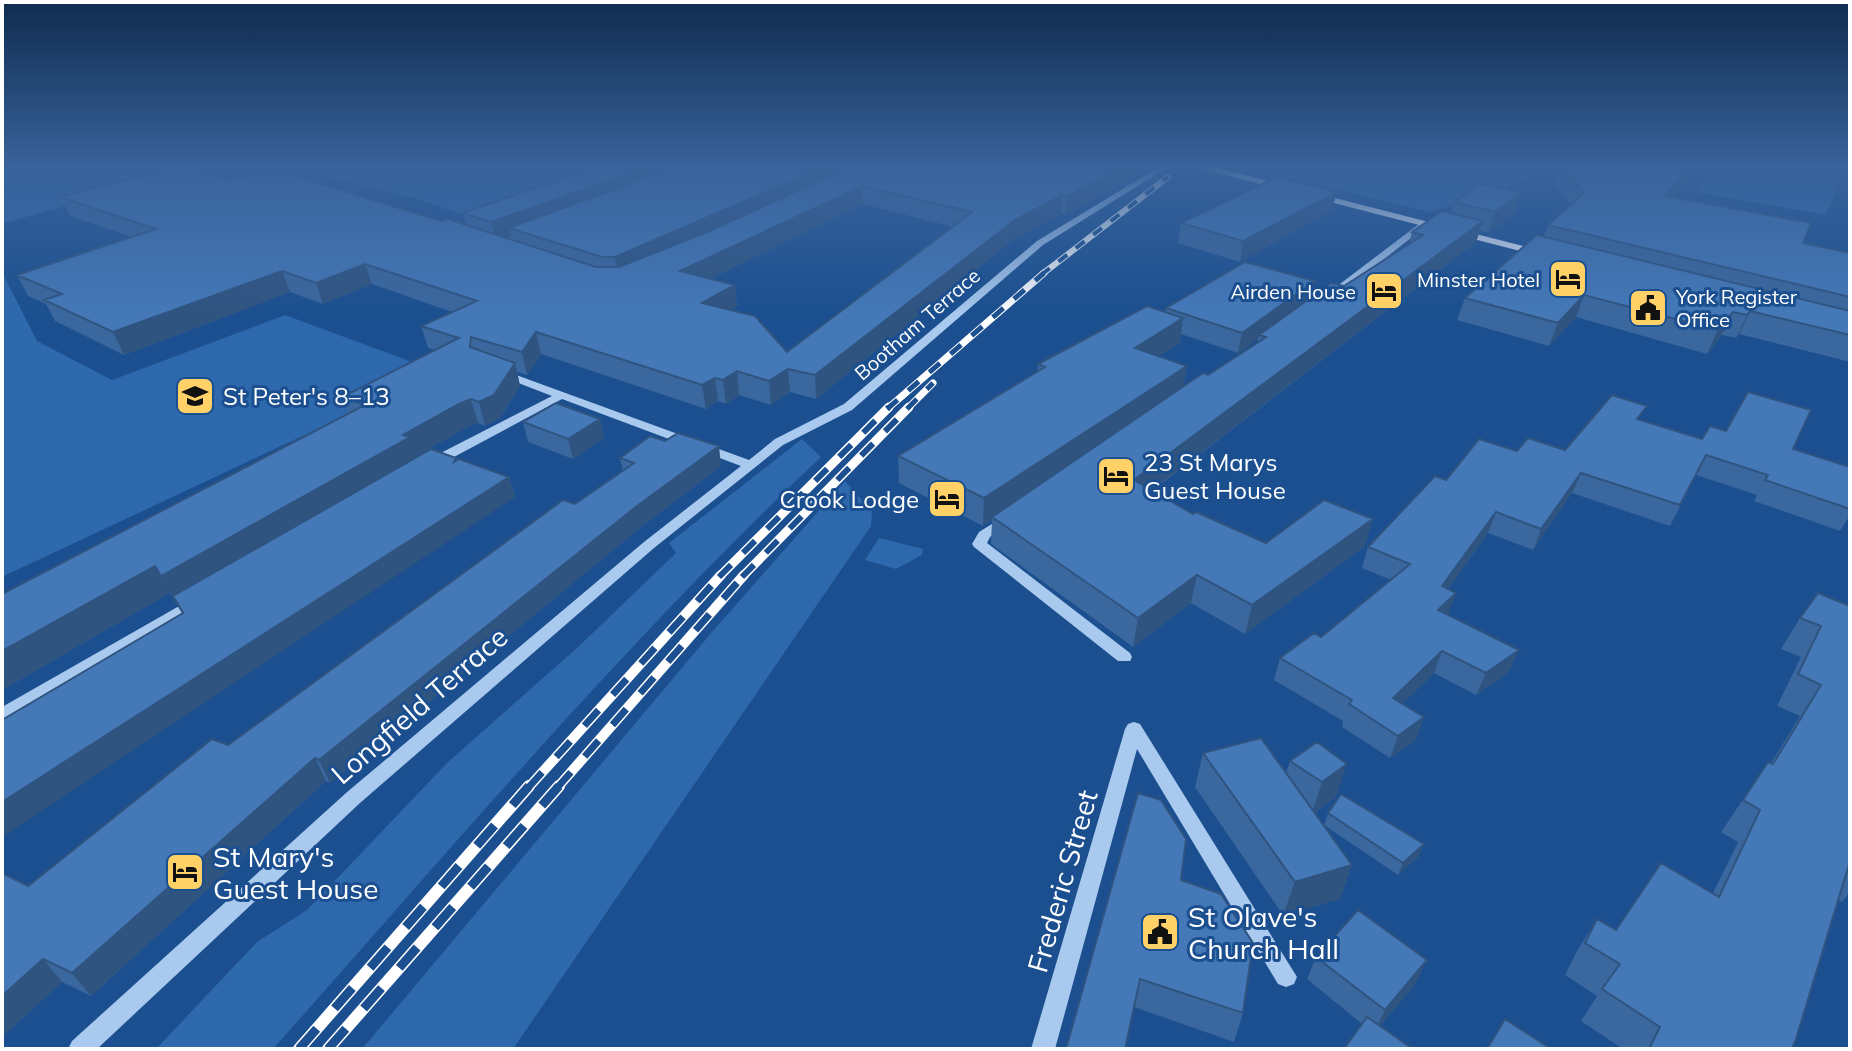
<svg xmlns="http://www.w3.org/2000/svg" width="1852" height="1051" font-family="Mulish,sans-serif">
<rect width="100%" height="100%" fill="#1b4f8f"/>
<path fill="#2e69ad" d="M2 167H201L2 224Z
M290 167H601L465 215 411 197Z
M1243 167H1537L1527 181 1430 212Z
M1711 167H1850V168H1844L1826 215 1696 192Z
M2 272 37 341 112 380 285 315 439 372 2 577Z
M802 439 821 457C625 642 452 848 273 1049H156L257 942 307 910 448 762 577 648 676 553 669 543Z
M845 481 872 511 871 526 513 1049H362L712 632Z
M879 538 923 549 922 555 896 569 865 560Z"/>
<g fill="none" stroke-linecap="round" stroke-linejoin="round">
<path fill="#a9c9ee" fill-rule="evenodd" d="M1159 167H1168L1043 245 852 410 783 445 654 548 360 803 97 1049H68L72 1041 346 793 644 542 741 466 562 399 439 465H429L428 462 429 459 552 396 500 376V372H508L749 460 775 439 844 404 1037 241Z
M1423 221 1430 223 1332 300H1324V296Z
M1008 514 1015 518 1013 521 990 537 987 543 1130 653 1132 657 1130 661H1118L974 547 972 544 979 532Z
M195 597 200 598 203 602 200 606 2 721V707Z
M1134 722 1140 724 1297 977 1294 984 1286 987 1278 984 1137 749 1055 1049H1031L1125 729 1128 724Z"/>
<path fill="#f0f6ff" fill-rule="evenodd" d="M1195 167H1213L1554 254 1547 258Z"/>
<g stroke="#fff" stroke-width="6">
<path id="rail-far4" d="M1041 275 1168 177"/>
</g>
<g stroke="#fff" stroke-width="7">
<path id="rail-far3" d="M887 409 1044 273
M907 409 933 383"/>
</g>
<g stroke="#fff" stroke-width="9">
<path id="rail-far2" d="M719 577 889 407
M742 577 909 407"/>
</g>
<g stroke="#fff" stroke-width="10">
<path id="rail-far1" d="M528 788 721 575
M557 788 744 575"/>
</g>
<g stroke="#fff" stroke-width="12">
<path id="rail" d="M299 1049 529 786
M328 1049 559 786"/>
</g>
<use href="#rail-far4" stroke="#1b4f8f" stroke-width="4" stroke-dasharray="11" stroke-linecap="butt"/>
<use href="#rail-far3" stroke="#1b4f8f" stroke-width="5" stroke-dasharray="14" stroke-linecap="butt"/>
<use href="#rail-far2" stroke="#1b4f8f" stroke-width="6" stroke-dasharray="17" stroke-linecap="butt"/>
<use href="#rail-far1" stroke="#1b4f8f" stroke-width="7" stroke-dasharray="21" stroke-linecap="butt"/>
<use href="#rail" stroke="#1b4f8f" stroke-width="9" stroke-dasharray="27" stroke-linecap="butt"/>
</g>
<path fill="#3a679d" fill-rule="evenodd" d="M596 167H1150L1066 215 1061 214 1014 239 816 399 790 392 771 405 739 395 726 404 718 401 706 409 541 354 527 375 517 372 520 386 500 418 485 426 478 423 466 428 416 456V457L456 458 457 460 509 477 515 497 182 613 170 593 2 690V594L348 413 342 397 435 350 428 348 421 326 452 312 372 284 323 304 290 292 124 355 55 321 46 304 28 296 17 275 132 237 70 216 61 197 230 180 466 225 463 213ZM863 204 953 227 787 352 730 310 737 306 735 285 710 279Z
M1561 167 1672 197 1803 243 1850 253V362L1739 334 1736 338 1722 335 1707 354 1576 317 1549 346 1457 320 1465 298 1544 236 1548 225 1571 205 1554 185Z
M1454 202 1515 212 1488 233 1480 230 1476 242 1152 491 1193 514 1266 543 1365 546 1245 634 1191 603 1133 647 991 544 992 520 983 526 899 483 898 456 1037 372 1038 364 1165 312 1166 308 1311 298 1344 286 1409 244 1412 232 1451 214ZM1181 334 1238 353 1258 339V343L1208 375 1183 387 1187 366 1158 356 1180 343Z
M1332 210 1240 262 1178 243 1181 223Z
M600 419 604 438 573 459 528 442 523 422Z
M1641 420 1702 439 1793 449 1850 467V515L1840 531 1754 501 1757 495 1696 475 1670 526 1572 493 1533 550 1488 533 1448 589V615L1509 672 1476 695 1434 673 1402 704 1416 740 1390 758 1342 727 1343 721 1274 680 1280 658 1321 637 1391 580 1362 568 1368 547 1446 480 1517 451 1565 450Z
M665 441 721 466 641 527 330 783 326 781 91 996 62 982 2 1037 28 886 623 471 620 458Z
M1850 606V892L1842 902 1838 900 1792 1049H1623L1581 1021 1597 996 1565 975 1577 951 1597 919 1616 930 1713 893 1738 842 1721 832 1768 762 1771 763 1800 716 1777 706 1801 657 1781 649 1800 618Z
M1317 742 1336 797 1314 813 1352 865 1340 899 1283 915 1195 787 1203 753 1286 773 1290 761Z
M1328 813 1419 856 1398 875 1324 825Z
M1181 880 1243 1013 1234 1042 1134 1007 1066 1049Z
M1316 957 1416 983 1380 1026 1362 1024 1307 979Z"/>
<path fill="#305480" d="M646 167H696L509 228 511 236 496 242 491 222Z
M823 167H837L838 178 618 277 615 257Z
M1121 167H1150L1066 215 1067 196Z
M1690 167H1698L1657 216 1665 196Z
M862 186 863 204 683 292 680 271Z
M1337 192 1332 210 1240 262 1243 241Z
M1521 193 1515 212 1488 233 1495 212Z
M1062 195 1061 214 1014 239 816 399 815 375 1015 220Z
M1483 221 1476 242 1130 507 1134 480Z
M365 264 372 284 323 304 316 283Z
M282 271 290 292 124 355 113 332Z
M1315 281 1310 301 1259 335 1258 339 1238 353 1242 333Z
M735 285 737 306 705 325 702 303Z
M1584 295 1576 317 1549 346 1558 323Z
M1750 311 1739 334 1736 338 1747 315Z
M1733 312 1722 335 1707 354 1718 330Z
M1183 318 1180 343 1132 373 1135 348Z
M536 332 541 354 527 375 522 352Z
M515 363 520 386 500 418 485 426 479 402Z
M1187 366 1183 392 992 517V520L983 526 984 498Z
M788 369 790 392 771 405 769 381Z
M737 371 739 395 726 404 723 380Z
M715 378 718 401 706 409 702 385Z
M471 399 478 423 466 428 416 456 418 462 175 603 161 576 403 435 459 404Z
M600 419 604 438 573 459 568 439Z
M719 446 721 466 641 527 330 783 319 760 637 506Z
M1581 473 1572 493 1533 550 1541 529Z
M509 477 515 497 2 837V802Z
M1496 512 1488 533 1434 608 1442 586Z
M1373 519 1365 546 1245 634 1252 605Z
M155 566 170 593 2 690V651Z
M1197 575 1191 603 1133 647 1138 618Z
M1456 593 1448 615 1438 610Z
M1519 650 1509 672 1476 695 1486 673Z
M1442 651 1434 673 1385 721 1393 698Z
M1424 717 1416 740 1390 758 1398 736Z
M315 758 326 781 91 996 72 973Z
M1347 764 1336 797 1311 815 1322 782Z
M1424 844 1419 856 1398 875 1403 863Z
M1352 865 1340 899 1283 915 1295 882Z
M43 959 62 982 2 1037V996Z
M1427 960 1416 983 1374 1033 1385 1010Z"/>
<path fill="#4478b7" stroke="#305480" stroke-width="2" fill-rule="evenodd" d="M175 167H191L230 180 264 171 281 172 441 221 448 219 596 267H619L712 230 850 167H1121L1067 196 1062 195 1015 220 815 375 788 369 769 381 737 371 723 380 715 378 702 385 536 332 522 352 471 337 470 347 515 363 494 395 479 402 471 399 459 404 403 435 410 437 161 576 155 566 2 651V594L365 405 342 397 459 338 421 326 477 301 365 264 316 283 282 271 113 332 44 300 62 294 17 275 156 229 61 197ZM862 186 972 212 787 352 755 316 702 303 735 285 680 271Z
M596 167H646L491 222 463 213Z
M675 167H823L615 257H602L509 228Z
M1561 167H1690L1665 196 1811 223 1803 243 1850 253V297L1548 225 1584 193Z
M1277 177 1337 192 1243 241 1181 223Z
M1481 184 1521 193 1495 212 1454 202Z
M1442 211 1483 221 1134 480 1193 514 1196 512 1266 543 1324 500 1373 519 1252 605 1197 575 1138 618 992 517 1203 373 1208 375 1266 337 1259 335 1331 283 1344 286 1423 235 1412 232Z
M1537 235 1850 311V335L1750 311 1747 315 1733 312 1718 330 1584 295 1558 323 1465 298Z
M1245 262 1315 281 1242 333 1166 308Z
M1147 306 1183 318 1135 348 1187 366 984 498 898 456 1045 367 1038 364Z
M1748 392 1811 410 1793 449 1850 467V509L1765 480 1768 475 1706 455 1680 505 1581 473 1541 529 1496 512 1442 586 1456 593 1438 610 1519 650 1486 673 1442 651 1393 698 1424 717 1398 736 1349 704 1352 700 1280 658 1314 633 1321 637 1410 564 1368 547 1435 476 1446 480 1479 439 1517 451 1528 438 1565 450 1612 395 1647 406 1637 419 1702 439 1710 426 1726 431Z
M556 403 600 419 568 439 523 422Z
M678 433 719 446 637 506 319 760 315 758 72 973 43 959 2 996V873L28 886 212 739 228 745 563 500 575 504 634 463 620 458 650 436 665 441Z
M431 449 456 458 454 462 459 459 509 477 2 802V720L183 613 173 596Z
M1818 593 1850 606V861L1796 1039 1792 1049H1649L1660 1027 1602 989 1620 964 1585 943 1597 919 1616 930 1661 863 1719 897 1760 810 1743 800 1768 762 1773 764 1821 685 1798 674 1821 626 1800 618Z
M1261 738 1352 865 1295 882 1203 753Z
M1317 742 1347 764 1322 782 1290 761Z
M1138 793 1161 800 1186 839 1181 880 1221 894 1253 943 1243 1013 1140 979 1125 1049H1066Z
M1341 794 1424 844 1403 863 1328 813Z
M1358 910 1427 960 1385 1010 1316 957Z
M1367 1017 1413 1049H1344Z
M1505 1019 1551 1049H1487Z"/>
<linearGradient id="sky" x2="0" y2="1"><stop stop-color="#0f2b4f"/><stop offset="0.53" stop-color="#39639b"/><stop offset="1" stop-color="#39639b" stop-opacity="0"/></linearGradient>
<rect width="1852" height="314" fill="url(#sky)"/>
<defs>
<g id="hotel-square" transform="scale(2)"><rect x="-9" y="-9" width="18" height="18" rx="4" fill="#ffd166" stroke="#1b4f8f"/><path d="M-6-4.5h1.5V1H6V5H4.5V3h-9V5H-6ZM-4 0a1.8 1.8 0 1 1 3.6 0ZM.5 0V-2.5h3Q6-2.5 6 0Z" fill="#111"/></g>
<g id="civic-square" transform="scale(2)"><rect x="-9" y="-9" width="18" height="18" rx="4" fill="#ffd166" stroke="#1b4f8f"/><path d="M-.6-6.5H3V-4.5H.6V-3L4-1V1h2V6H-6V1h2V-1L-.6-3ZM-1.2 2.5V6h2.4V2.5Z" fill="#111"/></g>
<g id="school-square" transform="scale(2)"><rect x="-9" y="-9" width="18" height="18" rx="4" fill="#ffd166" stroke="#1b4f8f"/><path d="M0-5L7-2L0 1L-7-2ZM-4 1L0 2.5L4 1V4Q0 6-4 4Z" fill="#111"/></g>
</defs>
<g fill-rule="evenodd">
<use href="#hotel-square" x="1568" y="279"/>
<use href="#hotel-square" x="1384" y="291"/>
<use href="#civic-square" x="1648" y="308"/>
<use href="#school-square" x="195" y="396"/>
<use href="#hotel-square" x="1116" y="476"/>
<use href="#hotel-square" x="947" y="499"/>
<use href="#hotel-square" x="185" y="872"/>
<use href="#civic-square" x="1160" y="932"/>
</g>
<g text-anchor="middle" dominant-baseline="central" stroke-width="6" stroke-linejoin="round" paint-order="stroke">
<g font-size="20" fill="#fff" stroke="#1b4f8f" text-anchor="end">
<text x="1540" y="279">Minster Hotel</text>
<text x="1356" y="291">Airden House</text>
<text x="1676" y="296" text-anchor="start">York Register<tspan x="1676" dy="23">Office</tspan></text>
</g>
<g font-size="20" fill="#fff" stroke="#1b4f8f">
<text transform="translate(917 324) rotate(-41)">Bootham Terrace</text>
</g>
<g font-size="24" fill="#fff" stroke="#1b4f8f" text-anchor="start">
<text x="223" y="396">St Peter's 8–13</text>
<text x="1144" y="462">23 St Marys<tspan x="1144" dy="28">Guest House</tspan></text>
<text x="919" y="499" text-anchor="end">Crook Lodge</text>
</g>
<g font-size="28" fill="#fff" stroke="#1b4f8f">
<text transform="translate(419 705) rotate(-41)">Longfield Terrace</text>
<text transform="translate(1062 881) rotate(-74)">Frederic Street</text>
</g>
<g font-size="28" fill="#fff" stroke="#1b4f8f" text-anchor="start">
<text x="213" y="856">St Mary's<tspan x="213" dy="32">Guest House</tspan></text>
<text x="1188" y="916">St Olave's<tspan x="1188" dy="32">Church Hall</tspan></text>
</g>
</g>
<rect width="1852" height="1051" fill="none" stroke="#ffffff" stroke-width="8"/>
</svg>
